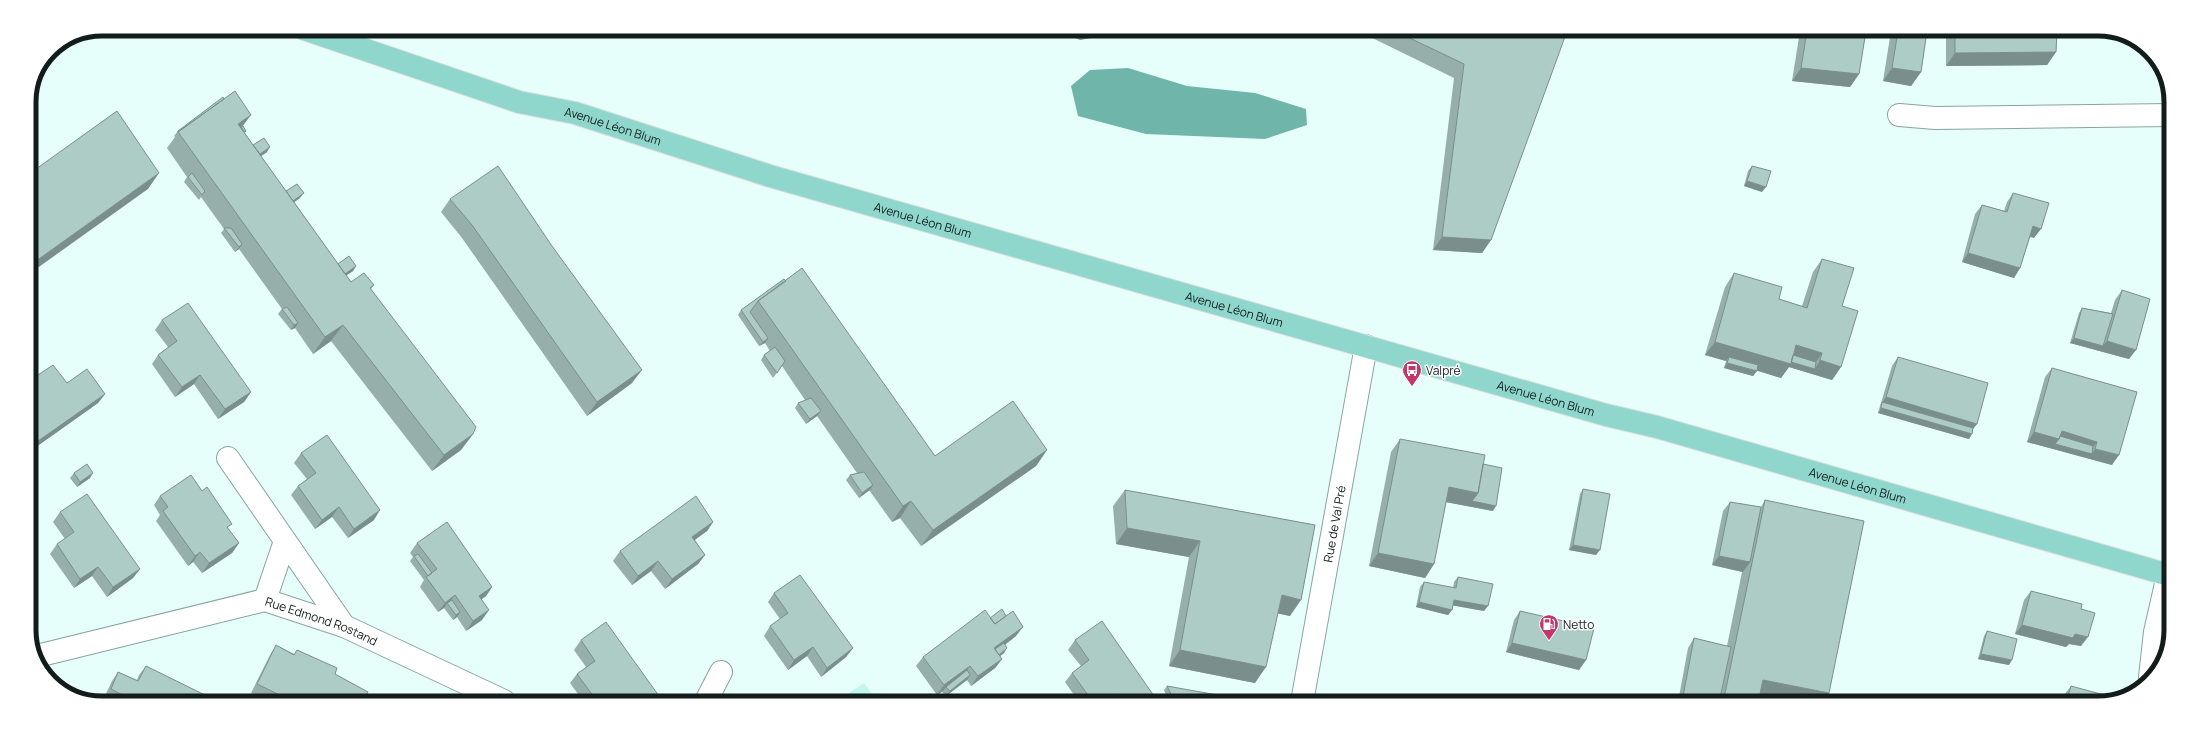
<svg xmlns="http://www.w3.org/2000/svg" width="2200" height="732" font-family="Manrope,sans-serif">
<rect width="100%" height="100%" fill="#e6fffa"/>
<path fill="#c0f7ed" d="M864 683 877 701H837Z"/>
<path fill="#6fb5aa" d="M1128 68 1187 86 1255 93 1306 109 1307 125 1265 139 1146 134 1078 116 1071 86 1090 70Z"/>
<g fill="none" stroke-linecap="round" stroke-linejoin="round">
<g stroke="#88a49f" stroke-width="24">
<g id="minor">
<path d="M1899 115 1935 118 2171 115"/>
<path d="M228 458 344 626"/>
<path d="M265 600 285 541"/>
<path id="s1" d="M37 656 265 600 344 626 504 701"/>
<path d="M2150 677 2155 632 2168 575"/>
<path d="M706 701 721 672"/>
<path id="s2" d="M1302 702 1366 346"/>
</g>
</g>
<g stroke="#dedfdf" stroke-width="24">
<g id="primary">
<path id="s3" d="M304 29 519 102 575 113 770 176 1606 415 1657 427 2169 575"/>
</g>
</g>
<use href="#minor" stroke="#fff" stroke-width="22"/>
<use href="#primary" stroke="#8fd7cd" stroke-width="22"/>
</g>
<path fill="#96afaa" d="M1358 31H1562L1491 240 1482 253 1433 250 1454 78Z
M1800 31H1866L1859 74 1850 87 1792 81Z
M1891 31H1927L1921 72 1911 86 1883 81Z
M1946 31H2057L2056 52 2047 65 1946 66Z
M243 126 245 133 253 145 267 152 261 156 286 191 300 198 294 202 338 264 356 266 353 271 346 275 351 282 374 285 371 289 473 434 461 450 432 471 331 341 313 354 295 328 291 330 278 314 282 309 239 249 235 252 221 233 224 229 201 197 199 200 184 182 187 177 167 148 175 137 174 136 178 131Z
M1752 166 1762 192 1744 186 1748 171Z
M2013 193 2034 238 2030 237 2020 268 2014 278 1962 262 1975 214 1982 205 2004 211 2007 202Z
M450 199 632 383 587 416 462 238 441 212Z
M1822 259 1842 306 1841 367 1832 380 1789 367 1781 378 1757 370 1753 376 1724 368 1726 361 1705 355 1725 287 1734 273 1779 299 1802 306 1813 272Z
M784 279 935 456 1047 450 1036 466 921 546 900 518 892 522 869 490 859 498 846 480 850 475 857 473 817 416 806 424 795 408 798 403 805 400 782 366 773 378 761 360 764 355 770 351 765 343 759 346 738 315 741 310Z
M2122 290 2129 359 2070 343 2079 313 2082 308 2111 313 2115 300Z
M162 320 251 392 244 402 218 419 194 384 175 397 152 364 158 355 168 347 155 330Z
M1898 357 1977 424 1973 428 1969 439 1878 413 1892 366Z
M2052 368 2112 465 2027 442 2045 377Z
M29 381 67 383 105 394 98 403 29 452Z
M1400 439 1493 511 1446 502 1434 564 1425 578 1369 566 1391 452Z
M301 453 374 520 348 538 332 517 315 529 291 495 298 486 307 479 294 463Z
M74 473 90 478 77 487 70 478Z
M1583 489 1596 555 1569 550 1580 494Z
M1125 490 1315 525 1290 616 1278 613 1255 683 1169 666 1189 557 1116 544 1113 506Z
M160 496 228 529 239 543 232 553 202 573 193 562 188 566 156 521 160 515 154 505Z
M1765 500 1829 693 1822 703H1784L1759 698 1758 703 1678 702 1688 648 1694 638 1727 646 1742 572 1712 565 1723 511 1730 502 1761 507Z
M60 512 140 569 133 578 107 597 92 576 74 588 50 554 57 544 65 539 53 522Z
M713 522 707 531 695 540 705 555 698 564 665 589 651 571 632 585 613 561 620 551Z
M417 543 492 587 486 596 481 599 482 620 466 631 457 617 453 620 444 608 438 612 420 587 424 580 410 561 413 557 410 553Z
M1458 577 1484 611 1453 605 1452 610 1448 615 1416 607 1420 587 1424 582 1453 588 1454 582Z
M2031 591 2081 609V646L2069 644 2066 647 2015 634 2024 600Z
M774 593 853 648 846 657 821 677 807 656 788 670 764 636 770 626 780 619 768 602Z
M1520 611 1586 660 1579 670 1506 652 1514 620Z
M990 618 1016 636 1005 645 1004 653 1000 656 1002 659 995 668 971 686 967 680 946 696 942 692 943 691 937 695 916 666 923 657Z
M1987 631 2009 665 1978 659 1984 636Z
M581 640 656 701H583L570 683 577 674 586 667 574 650Z
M1075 640 1154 696 1151 702H1079L1065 682 1072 673 1081 666 1068 650Z
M276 645 335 674 363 701H266L251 693 270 655Z
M146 666 214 701 108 700 104 698 112 681 118 672 137 680 139 675Z
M1167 686 1222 702H1169L1164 690Z
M2071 686 2098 703H2062L2064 695Z"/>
<path fill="#7a8f8b" d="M1057 30H1136L1080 40Z
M2056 52 2047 65 1946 66 1955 53Z
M1801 68 1859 74 1850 87 1792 81Z
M1892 68 1921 72 1911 86 1883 81Z
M251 115 239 131 238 124Z
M270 147 267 152 246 167 250 162Z
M159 173 148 189 29 274V266Z
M1747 181 1766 187 1762 192 1744 186Z
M304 193 300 198 279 213 283 208Z
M2033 226 2041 229 2034 238 2026 235Z
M1442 237 1491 240 1482 253 1433 250Z
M242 244 239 249 235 252 239 247Z
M1968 253 2020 268 2014 278 1962 262Z
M356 266 353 271 331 286 335 281Z
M298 323 295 328 291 330 294 325Z
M343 325 331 341 313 354 325 337Z
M768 338 765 343 759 346 763 342Z
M2074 338 2103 346 2107 341 2136 350 2129 359 2070 343Z
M1715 342 1788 361 1815 369 1820 360 1841 367 1832 380 1789 367 1781 378 1728 362 1729 357 1726 361 1705 355Z
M1796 345 1822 353 1813 367 1789 359Z
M1727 363 1757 371 1753 376 1724 368Z
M642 370 632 383 587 416 597 402Z
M200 375 194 384 175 397 182 387Z
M251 392 244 402 218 419 225 409Z
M105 394 98 403 29 452V449L31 446Z
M1886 397 1977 424 1970 433 1882 402 1879 407Z
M1881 408 1972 434 1969 439 1878 413Z
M821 411 817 416 806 424 810 419Z
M2062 431 2097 442 2090 451 2092 454 2095 449 2119 455 2112 465 2027 442 2034 432Z
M473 434 461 450 432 471 444 455Z
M1047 450 1036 466 921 546 933 530Z
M93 473 90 478 77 487 80 482Z
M873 485 870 490 859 498 862 493Z
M1449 487 1478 493 1496 506 1493 511 1440 501Z
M911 501 900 518 892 522 903 506Z
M339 507 332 517 315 529 322 520Z
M380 510 374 520 348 538 354 529Z
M713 522 707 531 686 546 692 537Z
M1127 528 1200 541 1189 557 1116 544Z
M239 543 232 553 202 573 209 563Z
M1573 545 1600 550 1596 555 1569 550Z
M200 552 193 562 188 566 195 556Z
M1378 553 1434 564 1425 578 1369 566Z
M705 555 698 564 665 589 672 579Z
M1719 556 1750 562 1743 572 1712 565Z
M658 561 651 571 632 585 638 576Z
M98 567 92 576 74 588 80 579Z
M140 569 133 578 107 597 113 587Z
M492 587 486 596 473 606 479 596Z
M455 595 448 604 447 603 444 608 438 612 445 603Z
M1282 595 1301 600 1290 616 1270 612Z
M1454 600 1488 606 1484 611 1450 605Z
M1419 602 1452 610 1448 615 1416 607Z
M489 610 482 620 466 631 473 621Z
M460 612 457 617 453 620 456 615Z
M2022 625 2075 634 2088 637 2081 646 2069 644 2066 647 2015 634Z
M1023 627 1016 636 992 654 994 648Z
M1512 643 1586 660 1579 670 1506 652Z
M813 647 807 656 788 670 794 660Z
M853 648 846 657 821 677 827 668Z
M1007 648 1004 653 991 663 995 658Z
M1180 650 1266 667 1255 683 1169 666Z
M1981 654 2012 660 2009 665 1978 659Z
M1002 659 995 668 971 686 978 676Z
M970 666 964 675 946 687 943 691 937 695 944 685Z
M970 675 967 680 946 696 950 691Z
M1763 680 1829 693 1822 703H1784L1751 696Z
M1114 694 1108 702H1102Z
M620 695 616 701H611Z
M659 696 656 701H653Z
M1154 696 1151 702H1147Z"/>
<path fill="#aeccc6" stroke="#7a8f8b" d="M1395 31H1562L1566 34 1491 240 1442 237 1464 64Z
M1807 31H1866L1859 74 1801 68Z
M1898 31H1927L1921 72 1892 68Z
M1955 31H2057L2056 52 1955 53Z
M235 91 251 115 238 124 351 282 364 273 374 285 370 288 476 427 473 434 444 455 343 325 325 337 178 132Z
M223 97 224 99 178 132V131Z
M117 111 159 173 29 266V174Z
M243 126 246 131 245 132 241 127Z
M264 138 270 147 260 154 253 145Z
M498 166 552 246 642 370 597 402 472 225 450 199Z
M1752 166 1771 171 1766 187 1747 181Z
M192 173 205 191 202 195 188 177Z
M297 184 304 193 293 201 286 191Z
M2013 193 2049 203 2041 229 2033 226 2020 268 1968 253 1982 205 2007 212Z
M224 228H231L242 244 239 247Z
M349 256 356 266 345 274 338 264Z
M1822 259 1854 268 1842 306 1858 311 1841 367 1820 360 1822 353 1796 345 1791 364 1715 342 1734 273 1782 287 1779 299 1807 308Z
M802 268 935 456 1013 401 1047 450 933 530 911 501 903 506 758 301Z
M784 279 786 281 758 301 750 312 768 338 763 342 741 310Z
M2122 290 2150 299 2136 350 2107 341Z
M188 303 251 392 225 409 200 375 182 387 158 355 177 341 162 320Z
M287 307 298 323 294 325 282 309Z
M2082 308 2113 314 2103 346 2074 338Z
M775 347 785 361 777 373 764 355Z
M1793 355 1816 362 1815 369 1791 362Z
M1729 357 1758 365 1757 371 1727 363Z
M1898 357 1988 383 1977 424 1886 397Z
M53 365 67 383 87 369 105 394 31 446 29 443V410L34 407 29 400V381Z
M2052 368 2137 392 2119 455 2095 449 2097 442 2062 431 2059 439 2034 432Z
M811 398 821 411 810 419 798 403Z
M1882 402 1973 428 1972 434 1881 408Z
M327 435 380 510 354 529 339 507 322 520 298 486 316 473 301 453Z
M2060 436 2093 446 2092 454 2055 444 2059 439Z
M1400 439 1485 455 1478 493 1449 487 1434 564 1378 553Z
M87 464 93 473 80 482 74 473Z
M1483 464 1502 468 1496 506 1472 501 1478 493Z
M864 472 873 485 862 493 850 475Z
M191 475 202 491 207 487 232 524 227 527 239 543 209 563 200 552 195 556 163 511 168 507 160 496Z
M1583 489 1610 494 1600 550 1573 545Z
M1125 490 1315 525 1301 600 1282 595 1266 667 1180 650 1200 541 1127 528Z
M87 494 140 569 113 587 98 567 80 579 57 544 74 532 60 512Z
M696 496 713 522 692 537 705 555 672 579 658 561 638 576 620 551Z
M1765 500 1864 521 1829 693 1763 680 1758 703H1723Z
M1730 502 1761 507 1750 562 1719 556Z
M447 522 492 587 479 596 489 610 473 621 455 595 445 603 426 577 437 569 417 543Z
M418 554 432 573 428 576 414 556Z
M800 575 853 648 827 668 813 647 794 660 770 626 788 613 774 593Z
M1458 577 1493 584 1488 606 1454 600 1452 610 1419 602 1424 582 1456 588Z
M2031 591 2082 604 2081 609 2095 613 2088 637 2075 634 2073 638 2022 625Z
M452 600 460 612 456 615 447 603Z
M1002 609 1006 616 995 624 990 618Z
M985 610 995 624 1013 611 1023 627 994 648 1002 659 978 676 970 666 944 685 923 657Z
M1520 611 1594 628 1586 660 1512 643Z
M1102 621 1154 696 1147 702H1119L1114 694 1102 702H1093L1072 673 1089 660 1075 640Z
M606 622 659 696 653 701H624L620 695 611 701H597L577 674 595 661 581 640Z
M1987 631 2017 639 2012 660 1981 654Z
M1694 638 1731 647 1719 703 1682 702Z
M1004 643 1007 648 999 655 995 649Z
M276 645 294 655 297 650 337 668 335 674 368 692 363 701H292L257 684Z
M146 666 215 700 214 701H134L111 689 118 672 138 681Z
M967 670 970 675 950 691 946 687Z
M1167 686 1223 696 1222 702H1175Z
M2071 686 2108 696 2106 700 2098 703H2066Z"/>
<defs>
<g id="bus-pin" transform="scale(1)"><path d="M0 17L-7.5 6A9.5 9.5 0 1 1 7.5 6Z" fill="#c3376a" stroke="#fff"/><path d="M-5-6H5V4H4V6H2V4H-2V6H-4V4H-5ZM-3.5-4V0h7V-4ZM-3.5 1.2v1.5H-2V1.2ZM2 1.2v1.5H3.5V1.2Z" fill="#fff"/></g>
<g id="fuel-pin" transform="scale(1)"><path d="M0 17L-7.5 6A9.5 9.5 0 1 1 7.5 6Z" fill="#c3376a" stroke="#fff"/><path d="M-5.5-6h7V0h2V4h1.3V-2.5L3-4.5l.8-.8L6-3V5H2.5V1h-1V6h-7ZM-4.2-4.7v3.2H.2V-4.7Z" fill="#fff"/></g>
</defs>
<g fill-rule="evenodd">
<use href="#bus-pin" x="1412" y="370"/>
<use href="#fuel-pin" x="1549" y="624"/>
</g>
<g text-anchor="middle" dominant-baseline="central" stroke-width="3" stroke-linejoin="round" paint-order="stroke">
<g font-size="12" fill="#121d1b" stroke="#fff">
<text stroke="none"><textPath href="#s3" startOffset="324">Avenue Léon Blum</textPath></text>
<text stroke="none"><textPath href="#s3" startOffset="648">Avenue Léon Blum</textPath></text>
<text stroke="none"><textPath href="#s3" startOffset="972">Avenue Léon Blum</textPath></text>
<text stroke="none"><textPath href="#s3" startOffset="1296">Avenue Léon Blum</textPath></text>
<text stroke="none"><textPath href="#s3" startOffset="1620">Avenue Léon Blum</textPath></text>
<text stroke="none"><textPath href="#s2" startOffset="181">Rue de Val Pré</textPath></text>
<text stroke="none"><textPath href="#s1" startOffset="295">Rue Edmond Rostand</textPath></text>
</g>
<g font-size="12" fill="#121d1b" stroke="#fff" text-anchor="start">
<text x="1426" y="370">Valpré</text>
<text x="1563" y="624">Netto</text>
</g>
</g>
<path d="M0 0H2200V732H0ZM102 36H2098A66 66 0 0 1 2164 102V630A66 66 0 0 1 2098 696H102A66 66 0 0 1 36 630V102A66 66 0 0 1 102 36Z" fill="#fff" fill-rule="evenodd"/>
<path fill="none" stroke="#121d1b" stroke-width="5" d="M102 36H2098A66 66 0 0 1 2164 102V630A66 66 0 0 1 2098 696H102A66 66 0 0 1 36 630V102A66 66 0 0 1 102 36Z"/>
</svg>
